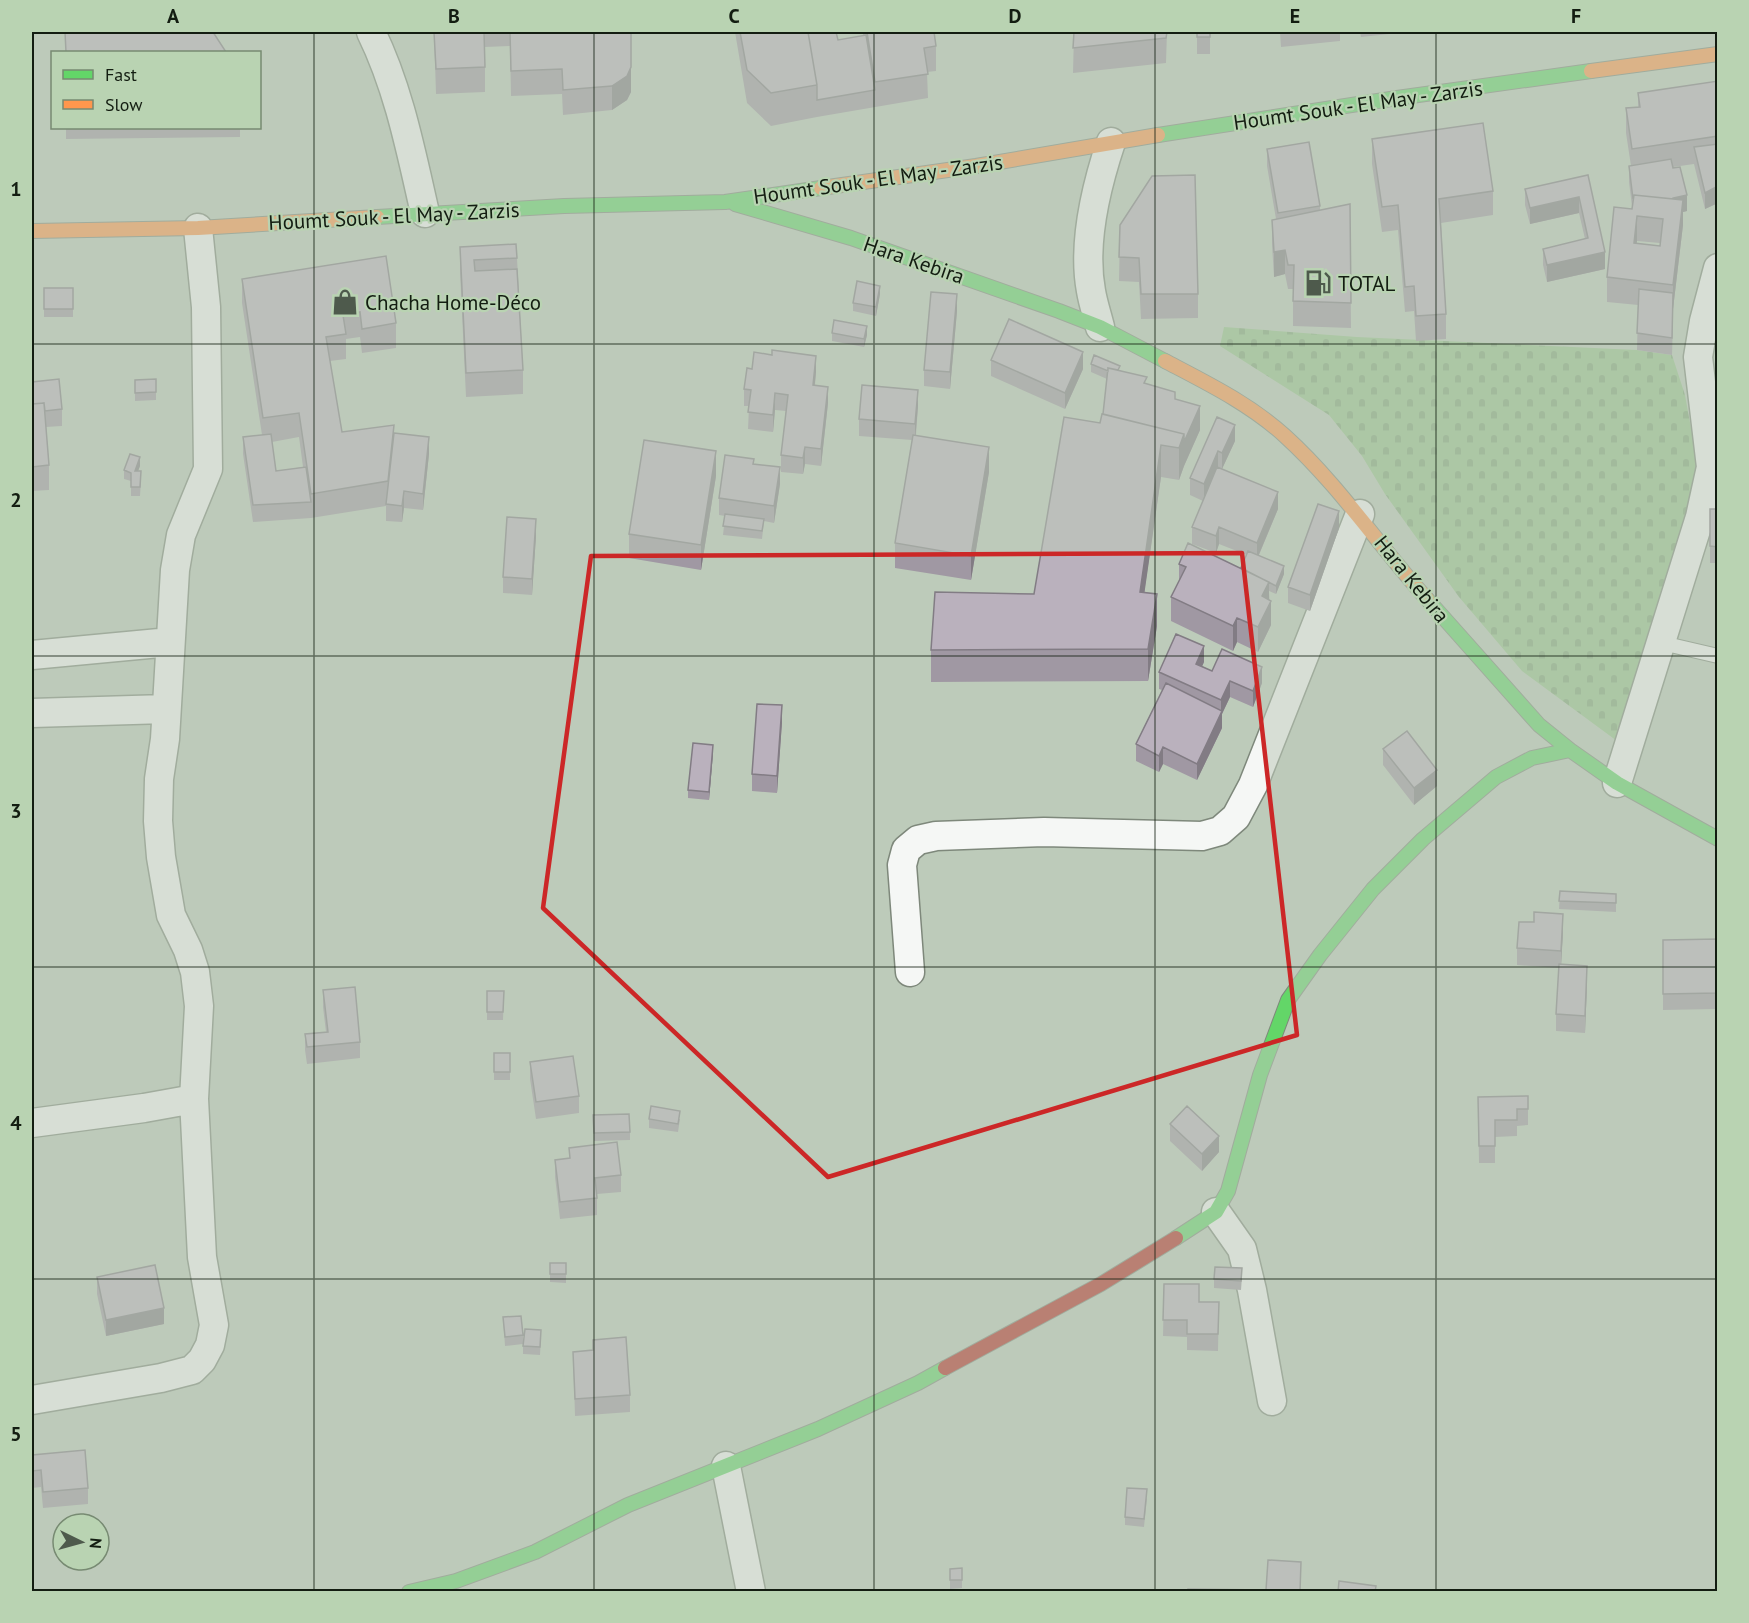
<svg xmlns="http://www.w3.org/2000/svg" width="1749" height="1623" font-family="'PT Sans',sans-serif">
<defs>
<pattern id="cemetery-stones" width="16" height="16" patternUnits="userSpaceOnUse" patternTransform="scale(1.5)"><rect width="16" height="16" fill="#98c38d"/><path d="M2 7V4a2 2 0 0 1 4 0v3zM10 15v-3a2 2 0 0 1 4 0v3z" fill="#82a779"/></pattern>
</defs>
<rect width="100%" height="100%" fill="#bdcbba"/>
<path fill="url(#cemetery-stones)" d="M1224 327 1357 337 1637 350 1672 355 1685 395 1698 467 1681 535 1617 741 1522 671 1459 597 1385 494 1362 456 1329 415 1220 346Z"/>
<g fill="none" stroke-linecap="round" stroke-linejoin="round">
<g stroke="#7e887b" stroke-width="16">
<path id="lane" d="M1662 643 1718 656"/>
</g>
<g stroke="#7e887b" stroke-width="31">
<path id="street" d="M371 32C399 89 411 152 425 213
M1100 327C1097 315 1093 303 1091 291 1082 243 1096 187 1111 142
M32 655 170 642
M32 713 166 709
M1617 783 1700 517 1711 467 1698 357 1704 321 1718 268
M910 972 902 865 906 850 918 840 936 836 1044 832 1202 836 1220 831 1236 817 1253 785 1360 514
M32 1123 144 1108 194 1099 199 1006 195 972 188 950 171 915 161 857 158 821 159 779 165 739 175 570 181 535 208 469 206 307 198 228
M1216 1212 1242 1249 1252 1290 1272 1401
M32 1400 161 1378 192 1370 202 1360 210 1345 214 1325 202 1257 194 1099
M726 1466 751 1592"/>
</g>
<g stroke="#7e887b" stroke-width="16">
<path id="fast" d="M1158 135 1397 98 1591 71
M735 204 851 238 1059 311 1100 327 1165 361
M377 217 564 206 725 202 821 188
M1427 599 1539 725 1570 750 1617 783 1718 839
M1176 1238 1216 1212 1228 1191 1260 1075 1288 1000 1320 955 1373 889 1423 839 1496 777 1532 758 1570 750
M409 1592 456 1581 535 1552 628 1505 818 1429 918 1383 945 1368"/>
</g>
<g stroke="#7e887b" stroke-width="16">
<path id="slow" d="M1591 71 1718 54
M821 188 976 166 1158 135
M32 231 198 228 377 217
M1165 361C1207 383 1250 404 1285 436 1339 485 1379 546 1427 599"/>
</g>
<g stroke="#7e887b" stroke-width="16">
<path id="jam" d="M945 1368 1101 1284 1176 1238"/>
</g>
<use href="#lane" stroke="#f5f7f5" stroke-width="14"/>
<use href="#street" stroke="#f5f7f5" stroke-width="28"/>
<use href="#fast" stroke="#63d668" stroke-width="14"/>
<use href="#slow" stroke="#ff974d" stroke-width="14"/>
<use href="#jam" stroke="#b3261e" stroke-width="14"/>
</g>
<path fill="#a098a3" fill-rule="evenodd" d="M434 32H631V92L627 100 612 110 563 115 562 94 511 96 510 46 485 47V92L436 94Z
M735 32H836L838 40 863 36V32H934L936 46V71L927 72 928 98 817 117 771 126 747 103Z
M1074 32H1167L1166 63 1073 73Z
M1197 32H1210V54H1197Z
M1280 32H1340V41L1281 47Z
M1360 32H1408L1361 37Z
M1718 81V203L1705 209 1694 164 1673 167 1687 211 1683 212V225L1673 309 1672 355 1637 350 1638 305 1607 302V277L1632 207 1629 182V166H1631L1626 133V108L1638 107V93ZM1637 241 1660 243V246L1636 243Z
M66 128H240V137L66 139Z
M1372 139 1493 191V215L1441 223 1446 314V339L1416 341 1414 311 1405 312 1398 230 1382 232 1372 164Z
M1267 149 1320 206V210L1350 204 1351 328 1293 326V289H1288L1285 274 1274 277 1272 245V220L1276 219 1267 166Z
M1588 175 1605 269 1547 282 1543 265V249L1585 239 1579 213 1530 224 1525 205V189Z
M1120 225 1198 294V318L1141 319 1139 282 1119 281Z
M460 247 517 258 523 370V394L466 397 460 272Z
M242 279 396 323V348L362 353 360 337 346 339V359L330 361 342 432 394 433 429 454 423 510 404 508 402 522 386 521V506L311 518 253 522 243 454V437L262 435 242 303ZM299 437 303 467 276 471 272 442Z
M73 288V317H44V309Z
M880 294 876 316 853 311V303Z
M957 311 950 389 924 386V370Z
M832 333 867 335 864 347 832 341Z
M991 360 1083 369 1065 409 991 376Z
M1091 364 1120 370 1175 399 1200 430 1184 466 1179 480 1161 477 1144 593 1157 626 1148 681 931 682V650L1034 594 1100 423 1103 414 1107 379 1091 372Z
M816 372 815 385 828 403 821 466 805 464 803 474 781 472V455L786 411 775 410 773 432 748 429 749 406H744V389Z
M156 379V400L135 401V380Z
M32 382 62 409V426L46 427 49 465V490L32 491Z
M918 406 916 435 989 472 971 580 895 568V543L912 440 859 436V419Z
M1217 417 1235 441 1222 469 1218 468 1278 509 1259 555 1284 574 1276 594 1269 591 1271 625 1258 652 1237 642 1233 651 1171 621V597L1179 581V564L1241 568 1247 555 1219 544 1216 553 1192 544V527L1203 501 1190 495V478Z
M754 464 780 484 774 523 764 521 762 539 723 535 725 516 719 515V498Z
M140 466 138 471 141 480 140 496H131V481L124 479V470Z
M716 476 701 570 629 558V534Z
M1710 509H1718V563H1710Z
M1339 528 1310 611 1288 603V587Z
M536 536 532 595 503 593V577Z
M1204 662 1202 666 1212 671 1262 683 1253 707 1230 697 1222 714V728L1197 780 1163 764 1159 772 1136 761V744L1162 690 1159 689V672Z
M782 722 777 793 752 791V774Z
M1383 749 1437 786 1414 805 1383 765Z
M713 753 709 800 688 798V790Z
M1560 891 1616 894V912L1559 909Z
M1563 931 1561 964 1587 983 1585 1033 1556 1031V1014L1559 968 1517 965V948Z
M1718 939V1009L1663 1010V940Z
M323 990 360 1042V1058L307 1064 305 1050V1034L326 1032 323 1007Z
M487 991H504L503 1020H487Z
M494 1053H510V1080H494Z
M530 1062 579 1096V1113L536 1119 530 1079Z
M1528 1096V1125L1517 1126V1136L1495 1137V1163H1479L1478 1097Z
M593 1115 630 1132V1140L594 1141Z
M649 1119H680L678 1132 649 1128Z
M1170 1124 1219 1152 1202 1171 1170 1141Z
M569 1148 621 1175V1192L597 1194V1215L560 1219 555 1177V1160L569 1159Z
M550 1263H566V1283L550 1282Z
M97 1277 164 1324 106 1336 97 1294Z
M1242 1277 1241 1290 1214 1288V1279Z
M1164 1284 1199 1302H1219L1218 1351 1187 1350V1337L1163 1336Z
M503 1317 523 1335V1344L505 1346Z
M541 1338 540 1355 523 1354V1346Z
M593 1340 630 1395V1412L575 1416 573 1352 593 1350Z
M32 1455 88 1488V1504L43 1508 41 1487 32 1488Z
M1147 1498 1144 1527 1125 1525V1517Z
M962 1568V1588L950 1589V1569Z"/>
<path fill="#827c84" d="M631 67V92L627 100 612 110V86Z
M1718 186V203L1705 209V193Z
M1687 195V211L1683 212V225L1673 309 1672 355 1673 285V198Z
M1579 197V213L1530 224V208Z
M1637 216V241L1634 268V243Z
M1285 250V274L1274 277V252Z
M1605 252V269L1547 282V265Z
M880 286V294L876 316V307Z
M957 294V311L950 389V372Z
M867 326V335L864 347V339Z
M1083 352V369L1065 409V393Z
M816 356V372L813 401V385Z
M828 387V403L821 466V449Z
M918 390V406L915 441V424Z
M775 393V410L773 432V415Z
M1200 406V430L1184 466 1179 480V448L1184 434Z
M1235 425V441L1222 469V453Z
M429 437V454L423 510V494Z
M1161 445V477L1140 624V592Z
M805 447V464L803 474V458Z
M989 447V472L971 580V556Z
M716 451V476L701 570V545Z
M1218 451V467L1204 501V484Z
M140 457V466L135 479V471Z
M780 467V484L774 523V506Z
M404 491V508L402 522V506Z
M1278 492V509L1257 559V543Z
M1339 511V528L1310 611V595Z
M536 519V536L532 595V579Z
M1219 527V544L1216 553V536Z
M1284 566V574L1276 594V586Z
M1269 582V604L1271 601V625L1258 652V627L1262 596Z
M1157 594V626L1148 681V649Z
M1237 618V642L1233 651V626Z
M1204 646V662L1196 680V664Z
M1262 667V683L1253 707V691Z
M1230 681V697L1222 714V728L1197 780V764L1221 713V700Z
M782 705V722L777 793V776Z
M713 745V753L709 800V792Z
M1163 747V764L1159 772V756Z
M1437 770V786L1414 805V788Z
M1563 914V931L1561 968V951Z
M1587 966V983L1585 1033V1016Z
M1219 1136V1152L1202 1171V1154Z
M164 1308V1324L106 1336V1320Z"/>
<path fill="#bab1bd" stroke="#827c84" stroke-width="1.5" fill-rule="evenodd" d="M65 32H91V33L213 32 226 52H66Z
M434 32H484L485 67 436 69Z
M510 32H631V67L627 76 612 86 563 90 562 69 511 71Z
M740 32H808L817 85 771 93 747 70Z
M808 32H836L838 40 866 35 875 90 817 100V85Z
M867 32H934L936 46 924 48 928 74 875 82Z
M1074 32H1167L1166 38 1073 48Z
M1197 32H1210V37H1197Z
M1718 81V136L1632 149 1626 108 1640 107 1638 93Z
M1483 123 1493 191 1439 199 1446 314 1416 316 1414 286 1405 287 1398 205 1382 207 1372 139Z
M1309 142 1320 206 1278 213 1267 149Z
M1718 144V186L1705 193 1694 147Z
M1671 159 1673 168 1680 167 1687 195 1673 198V199L1634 195 1633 199 1629 166Z
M1195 175 1198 294H1141L1139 258 1119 257 1120 225 1152 176Z
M1588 175 1605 252 1547 265 1543 249 1588 238 1579 197 1530 208 1525 189Z
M1634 195 1683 200 1673 285 1607 277 1614 207 1632 209ZM1637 216 1663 219 1660 246 1634 243Z
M1350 204 1351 303 1293 301 1294 265H1288L1285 250 1274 252 1272 220Z
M516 244 517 258 474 260 475 271 517 269 523 370 466 373 460 247Z
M386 256 396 323 362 329 360 312 343 315 346 334 326 337 342 432 394 425 388 481 311 494 299 413 263 418 242 279Z
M857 281 880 286 876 307 853 303Z
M44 288H73V309H44Z
M1639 289 1673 293 1672 338 1637 333Z
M931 292 957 294 950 372 924 370Z
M1009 319 1083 352 1065 393 991 360Z
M834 320 867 326 864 339 832 333Z
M772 350 816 356 813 385 828 387 821 449 805 447 803 458 781 455 788 395 775 393 773 415 748 412 751 390 744 389 747 368 752 369 754 352 772 355Z
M1094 355 1120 366 1118 370 1108 368V371L1091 364Z
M1108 368 1147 377 1144 383 1175 392V399L1200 406 1184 442V434L1103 414Z
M59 379 62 409 45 411 44 403 32 404V382Z
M156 379V392L135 393V380Z
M862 385 918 390 915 424 859 419Z
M44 403 49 465 32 467V404Z
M1102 414 1184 434 1179 448 1161 445 1140 592 1157 594 1148 649 931 650 935 592 1034 594 1064 417 1100 423Z
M1217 417 1235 425 1222 453 1218 451 1204 484 1190 478Z
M394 433 429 437 423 494 404 491 402 506 386 504Z
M271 434 276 471 306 467 311 502 253 505 243 437Z
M913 435 989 447 971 556 895 543Z
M644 440 716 451 701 545 629 534Z
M130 454 140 457 135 471H141L140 487H131V473L124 470Z
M725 455 754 459 753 464 780 467 774 506 719 498Z
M1217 467 1278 492 1257 543 1219 527 1216 536 1192 527Z
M1318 504 1339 511 1310 595 1288 587Z
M1710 509H1718V547L1710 546Z
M725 514 764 519 762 531 723 526Z
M507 517 536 519 532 579 503 577Z
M1188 543 1269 582 1262 596 1271 601 1258 627 1237 618 1233 626 1171 597 1186 567 1179 564Z
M1248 551 1284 566 1276 586 1241 568Z
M1176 634 1204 646 1196 664 1212 671 1222 649 1262 667 1253 691 1230 681 1221 700 1159 672Z
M1166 683 1222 711 1197 764 1163 747 1159 756 1136 744Z
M757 704 782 705 777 776 752 774Z
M1407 731 1437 770 1414 788 1383 749Z
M693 743 713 745 709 792 688 790Z
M1560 891 1616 894V903L1559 901Z
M1534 912 1563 914 1561 951 1517 948 1519 922H1534Z
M1718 939V993L1663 994V940Z
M1559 964 1587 966 1585 1016 1556 1014Z
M355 987 360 1042 307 1047 305 1034 328 1032 323 990Z
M487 991H504L503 1012H487Z
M494 1053H510V1072H494Z
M573 1056 579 1096 536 1102 530 1062Z
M1528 1096V1109H1517V1120H1495V1146H1479L1478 1097Z
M651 1106 680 1111 678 1124 649 1119Z
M1187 1106 1219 1136 1202 1154 1170 1124Z
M629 1114 630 1132 594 1133 593 1115Z
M617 1142 621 1175 595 1178 597 1198 560 1202 555 1160 570 1158 569 1148Z
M550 1263H566V1274H550Z
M155 1265 164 1308 106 1320 97 1277Z
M1215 1267 1242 1268 1241 1281 1214 1279Z
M1164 1284H1199V1302H1219L1218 1334H1187V1320H1163Z
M521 1316 523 1335 505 1337 503 1317Z
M525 1329 541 1330 540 1347 523 1346Z
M626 1337 630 1395 575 1399 573 1352 593 1350V1340Z
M85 1450 88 1488 43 1492 41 1470 32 1471V1455Z
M1127 1488 1147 1489 1144 1519 1125 1517Z
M1268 1560 1301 1562 1300 1592H1188V1589L1266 1590Z
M962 1568V1580H950V1569Z
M1339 1581 1376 1586 1375 1592H1338Z
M1381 1590 1408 1592H1381Z"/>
<path d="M0 0H1749V1623H0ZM1242 553 1297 1035 828 1177 543 908 591 556Z" fill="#bdcbba" fill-opacity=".55" fill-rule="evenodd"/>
<path fill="none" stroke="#cc2727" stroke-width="4.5" stroke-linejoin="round" d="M1242 553 1297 1035 828 1177 543 908 591 556Z"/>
<path fill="none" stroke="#131d11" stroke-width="1.5" stroke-opacity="0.55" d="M314 32V1592M594 32V1592M874 32V1592M1155 32V1592M1436 32V1592M32 344H1718M32 656H1718M32 967H1718M32 1279H1718"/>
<defs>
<g id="fuel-bare" transform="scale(2.07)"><path d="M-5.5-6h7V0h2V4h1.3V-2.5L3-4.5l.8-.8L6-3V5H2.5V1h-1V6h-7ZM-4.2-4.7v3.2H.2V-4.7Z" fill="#4e5a4c" stroke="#b9d3b2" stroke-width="2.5" paint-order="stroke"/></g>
<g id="shop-bare" transform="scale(2.07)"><path d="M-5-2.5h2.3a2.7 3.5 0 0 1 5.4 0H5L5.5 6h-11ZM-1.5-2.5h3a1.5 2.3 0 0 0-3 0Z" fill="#4e5a4c" stroke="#b9d3b2" stroke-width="2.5" paint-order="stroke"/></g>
</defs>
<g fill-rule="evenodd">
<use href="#fuel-bare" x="1318" y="283"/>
<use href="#shop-bare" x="345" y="302"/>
</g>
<g text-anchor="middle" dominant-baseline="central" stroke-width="4.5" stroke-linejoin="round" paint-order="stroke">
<g font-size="21" fill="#131d11" stroke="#b9d3b2">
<text transform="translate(1358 105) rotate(-8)">Houmt Souk - El May - Zarzis</text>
<text transform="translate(878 179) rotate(-8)">Houmt Souk - El May - Zarzis</text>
<text transform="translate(394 216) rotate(-3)">Houmt Souk - El May - Zarzis</text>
<text transform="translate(914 260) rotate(19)">Hara Kebira</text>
<text transform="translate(1412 579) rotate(51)">Hara Kebira</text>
</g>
<g font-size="21" fill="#131d11" stroke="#b9d3b2" text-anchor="start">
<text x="1338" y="283">TOTAL</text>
<text x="365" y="302">Chacha Home-Déco</text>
</g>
</g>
<rect width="1749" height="1623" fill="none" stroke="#b9d3b2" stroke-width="66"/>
<rect x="51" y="51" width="210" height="78" fill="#b9d3b2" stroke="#778a72" stroke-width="1.5"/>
<rect x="63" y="70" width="30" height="9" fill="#63d668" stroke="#778a72" stroke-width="1.5"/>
<text x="105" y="81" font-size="18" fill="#131d11">Fast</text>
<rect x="63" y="100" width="30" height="9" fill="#ff974d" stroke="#778a72" stroke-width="1.5"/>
<text x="105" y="111" font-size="18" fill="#131d11">Slow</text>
<g transform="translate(81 1542) rotate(95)"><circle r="28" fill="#b9d3b2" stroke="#778a72" stroke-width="1.5"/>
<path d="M0-4.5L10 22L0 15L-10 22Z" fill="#4e5a4c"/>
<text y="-9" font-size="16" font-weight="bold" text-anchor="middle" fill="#131d11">N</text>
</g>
<rect x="33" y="33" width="1683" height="1557" fill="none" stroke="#131d11" stroke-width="2"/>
<g font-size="20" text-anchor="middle" font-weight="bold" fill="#131d11">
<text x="173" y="23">A</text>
<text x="454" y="23">B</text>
<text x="734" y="23">C</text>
<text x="1015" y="23">D</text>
<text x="1295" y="23">E</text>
<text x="1576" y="23">F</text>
<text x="16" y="196">1</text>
<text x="16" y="507">2</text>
<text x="16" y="818">3</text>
<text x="16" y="1130">4</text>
<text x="16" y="1441">5</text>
</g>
</svg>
